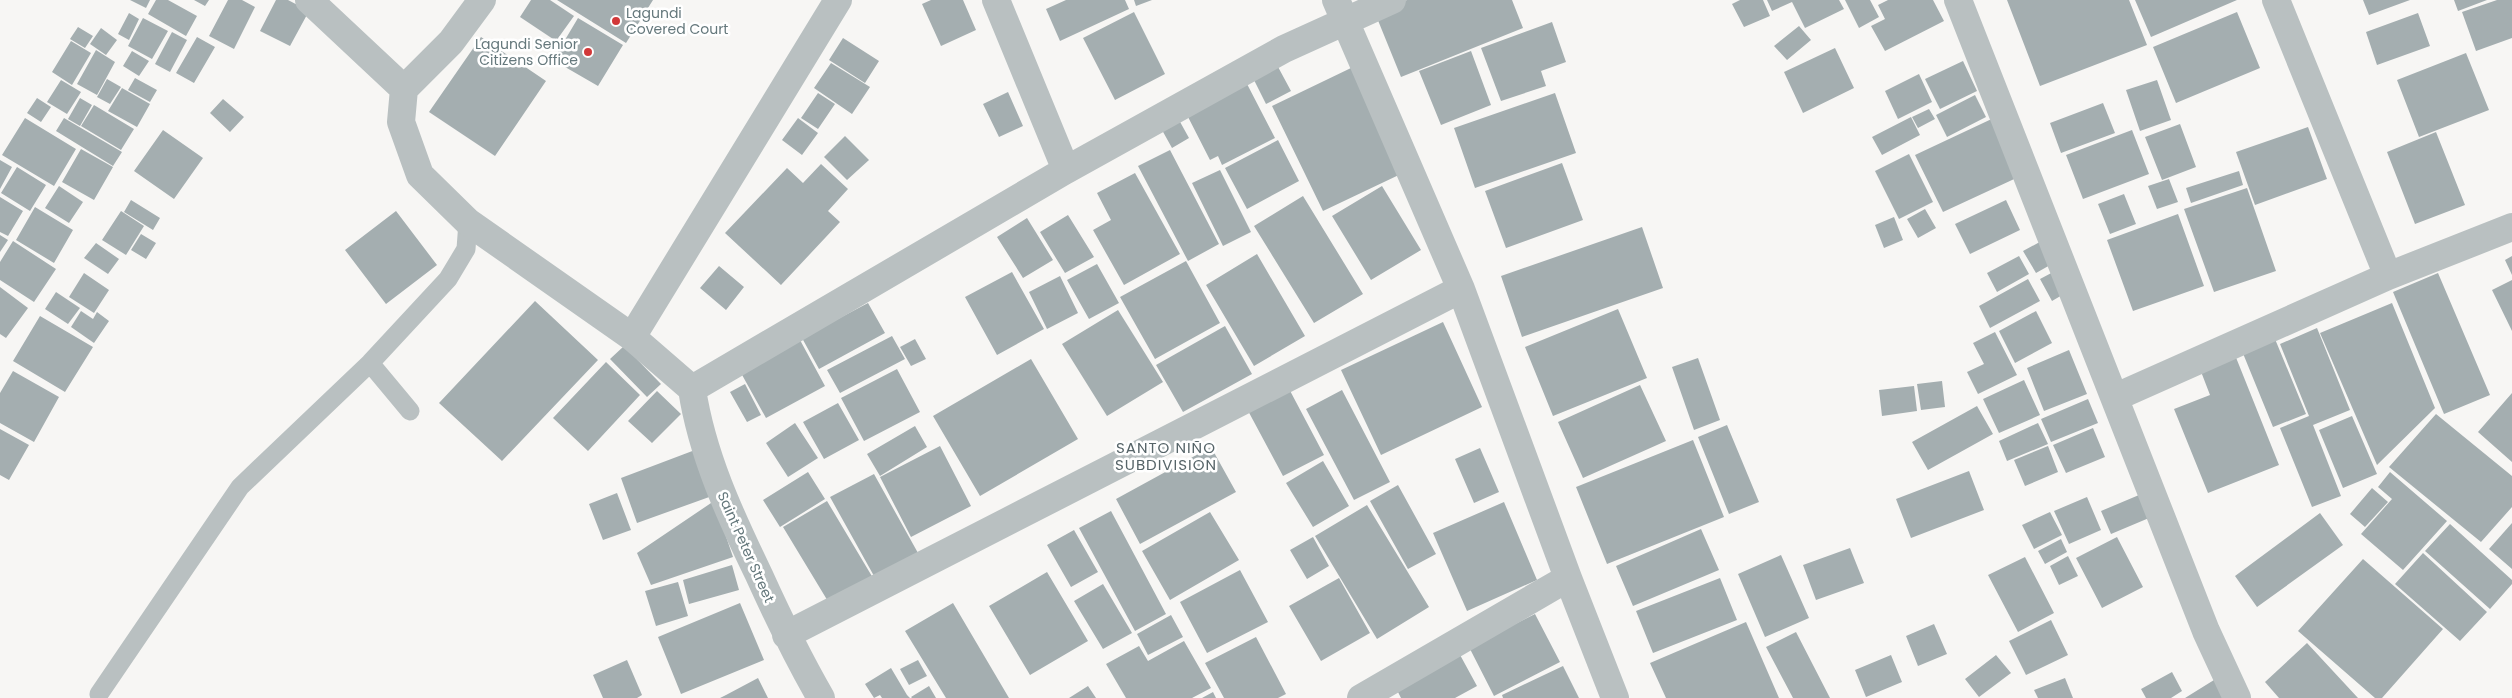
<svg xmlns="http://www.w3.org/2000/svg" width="2512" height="698" font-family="Poppins,sans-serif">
<rect width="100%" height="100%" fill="#f7f6f4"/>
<path fill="#a4aeb0" d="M130 0H150L146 8Z
M156 0H168L197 16 186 36 148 14Z
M194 0H209L205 6Z
M228 0H242L255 7 234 49 209 36Z
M276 0H288L309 11 290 46 260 31Z
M531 0H550L574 16 556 41 520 17Z
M557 0H653L626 43Z
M931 0H963L976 30 941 46 922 4Z
M1066 0H1125L1129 9 1060 41 1046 9Z
M1134 0H1152L1136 6Z
M1407 0H1512L1523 28 1401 77 1375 13Z
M1740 0H1763L1770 16 1744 27 1732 4Z
M1767 0H1839L1844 9 1805 28 1792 2 1772 11Z
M1845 0H1870L1879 17 1859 28Z
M1888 0H1933L1944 21 1885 51 1871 26 1885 19 1878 5Z
M2007 0H2129L2147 45 2040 86Z
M2135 0H2237L2151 37Z
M2363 0H2410L2369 15Z
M2454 0H2487L2458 11Z
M2497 0H2512V38L2476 51 2462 12Z
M1134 12 1165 74 1115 100 1083 38Z
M2237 12 2260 68 2176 103 2153 47Z
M129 13 139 19 129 40 118 34Z
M2418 13 2430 46 2377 65 2366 32Z
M143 18 168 31 152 59 128 46Z
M578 18 623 45 598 86 553 60Z
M1552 22 1566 62 1541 71 1546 86 1501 101 1481 48Z
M1799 26 1811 40 1787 60 1774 46Z
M78 27 93 36 85 48 70 39Z
M101 28 117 40 106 55 90 44Z
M172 32 187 40 170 72 155 64Z
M197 37 215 47 194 83 176 73Z
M481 37 546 81 495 156 429 112Z
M843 38 879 61 865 83 829 60Z
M71 41 91 53 72 85 52 72Z
M1835 48 1854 88 1803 113 1784 72Z
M96 50 115 62 97 95 77 84Z
M132 51 149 61 139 76 123 66Z
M1471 51 1491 105 1441 125 1419 71Z
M2466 53 2489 110 2419 137 2397 80Z
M1963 61 1977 91 1940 109 1925 79Z
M831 63 870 87 852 114 814 88Z
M1277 65 1291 91 1266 104 1253 78Z
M1351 68 1403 173 1323 211 1272 106Z
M1919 74 1932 102 1898 119 1885 91Z
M135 78 157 90 150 102 128 90Z
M107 79 121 87 110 104 97 97Z
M61 80 81 92 67 114 47 102Z
M2157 80 2171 120 2140 131 2126 90Z
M1246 82 1275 138 1222 165 1218 156 1210 160 1186 113Z
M122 88 150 104 137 127 108 111Z
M1008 92 1023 126 999 137 983 104Z
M818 93 835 104 818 129 801 118Z
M1555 93 1576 153 1475 188 1454 128Z
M1975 95 1986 117 1947 137 1936 115Z
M37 98 51 107 41 122 27 113Z
M80 98 92 105 80 126 68 119Z
M223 99 244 117 230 132 210 113Z
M2103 103 2115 133 2061 153 2050 123Z
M94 105 134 129 121 150 81 126Z
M1929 109 1935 119 1918 128 1912 117Z
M1998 116 2025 174 1943 212 1915 155Z
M1911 117 1920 135 1882 155 1872 137Z
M25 118 76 149 54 186 2 155Z
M64 118 122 152 113 166 56 131Z
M798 118 818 133 802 155 782 140Z
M1179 120 1189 138 1172 148 1162 130Z
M2180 124 2196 167 2162 180 2145 137Z
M2308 127 2327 179 2255 205 2236 152Z
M163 130 203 158 174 199 134 171Z
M2132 130 2149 174 2083 199 2066 155Z
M2436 132 2465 205 2415 224 2387 152Z
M845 136 869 160 847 180 824 157Z
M1278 140 1299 181 1247 209 1225 168Z
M81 149 113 167 94 200 62 182Z
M1170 150 1219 244 1188 261 1138 166Z
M1909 154 1933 202 1899 219 1875 171Z
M0 160 12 167 0 189Z
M1562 163 1583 220 1506 248 1485 191Z
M821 164 848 189 828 211 840 222 781 285 725 233 787 168 803 183Z
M17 167 46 185 30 211 1 193Z
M1220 170 1251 232 1223 246 1192 183Z
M2239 171 2243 185 2191 203 2186 188Z
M1135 173 1180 254 1124 285 1093 230 1111 220 1097 193Z
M2169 179 2178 202 2157 209 2148 186Z
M59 186 83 202 69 223 45 208Z
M1382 186 1421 250 1371 280 1332 216Z
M2247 188 2276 271 2214 292 2184 209Z
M2124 194 2136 224 2110 234 2098 204Z
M1303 196 1363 294 1314 323 1254 226Z
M0 197 23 211 8 236 0 232Z
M131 200 160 218 153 230 124 212Z
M2006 200 2020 230 1970 254 1955 224Z
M35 207 73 230 54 263 16 240Z
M1925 209 1936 228 1918 238 1907 219Z
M121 211 144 226 126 255 102 240Z
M396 211 437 265 386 304 345 250Z
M2178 214 2204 286 2133 311 2107 240Z
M1068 215 1094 257 1065 273 1040 232Z
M1894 217 1903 240 1884 248 1875 225Z
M1027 218 1053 260 1023 278 997 237Z
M1642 227 1663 288 1522 337 1501 276Z
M141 234 156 243 146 259 131 250Z
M0 235 8 240 0 252Z
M2047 238 2059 260 2036 273 2023 251Z
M13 241 56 269 34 302 0 280V262Z
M96 243 119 259 108 274 84 258Z
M1257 254 1305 336 1254 366 1206 285Z
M2019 256 2029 274 1997 292 1987 273Z
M2512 256V275L2505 260Z
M1186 261 1220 323 1155 359 1120 297Z
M1097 264 1119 303 1089 319 1067 280Z
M719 266 744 287 726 310 700 288Z
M2057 270 2069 291 2052 301 2040 279Z
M1012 272 1044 329 997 355 965 297Z
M84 273 109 290 94 313 69 297Z
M2438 273 2490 395 2444 414 2393 292Z
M1060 276 1078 313 1047 329 1029 292Z
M2028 279 2040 301 1990 328 1979 306Z
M2512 280V331L2492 290Z
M0 287 28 308 6 338 0 334Z
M56 292 80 308 68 324 45 309Z
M535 301 598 360 502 461 439 403Z
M868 303 885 333 819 369 802 338Z
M2392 303 2435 408 2377 465 2320 333Z
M1618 309 1647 378 1553 416 1525 347Z
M1118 310 1163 382 1107 416 1062 344Z
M81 311 93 319 97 312 109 321 94 343 71 327Z
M2036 311 2052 343 2015 363 1999 331Z
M40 316 93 347 65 392 13 361Z
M1443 322 1482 407 1381 455 1341 370Z
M1225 326 1252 374 1183 412 1156 365Z
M2317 328 2350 410 2313 425 2341 496 2312 507 2280 428 2309 416 2280 344Z
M1995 332 2017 375 1978 394 1967 372 1984 364 1973 343Z
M892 336 905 359 840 393 827 370Z
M915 339 926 359 911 366 900 347Z
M2275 339 2306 414 2273 427 2242 351Z
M800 340 825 386 766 418 741 373Z
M624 346 661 384 647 397 610 359Z
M2069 350 2087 394 2044 411 2027 368Z
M2235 355 2279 465 2208 493 2174 409 2210 395 2200 369Z
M1698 358 1720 420 1694 430 1672 367Z
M1031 359 1078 439 980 496 933 416Z
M606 362 640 395 588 451 553 418Z
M897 369 920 412 864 441 841 398Z
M13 371 59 397 34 442 0 423V393Z
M2024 380 2040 415 1999 433 1983 399Z
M1942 381 1945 407 1921 410 1917 384Z
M745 384 761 415 747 422 730 392Z
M1287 385 1324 455 1283 476 1246 407Z
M1640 385 1666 441 1583 478 1558 422Z
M1914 386 1917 411 1882 416 1879 390Z
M1342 390 1390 482 1354 500 1306 409Z
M657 391 681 414 652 443 628 421Z
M2512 393V462L2478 432Z
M2088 399 2098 423 2051 442 2041 419Z
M838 403 859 440 824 459 803 422Z
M1977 406 1993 434 1928 470 1912 442Z
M2436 414 2512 476V507L2481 542 2389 467Z
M2352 416 2377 474 2343 488 2319 430Z
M795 423 818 458 788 477 766 443Z
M2038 423 2048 444 2007 461 1999 441Z
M1727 425 1759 502 1729 514 1698 437Z
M915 426 927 447 880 476 867 454Z
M2093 428 2105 457 2066 473 2053 445Z
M0 429 29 445 9 480 0 475Z
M1693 440 1724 517 1607 564 1576 487Z
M940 446 971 506 911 537 880 477Z
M2048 446 2058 472 2025 486 2014 460Z
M1211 447 1236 492 1140 544 1116 499Z
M1480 448 1499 492 1474 503 1455 459Z
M695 450 712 496 637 523 621 478Z
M1323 461 1349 506 1313 527 1286 483Z
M1969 471 1984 510 1911 538 1896 499Z
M808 472 825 499 780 527 763 500Z
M2390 472 2447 521 2403 570 2361 534 2392 499 2378 487Z
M874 474 918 553 874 576 830 497Z
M1398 485 1436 554 1408 569 1370 501Z
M2372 488 2388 502 2365 527 2350 514Z
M617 493 631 530 603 540 589 504Z
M2139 495 2149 518 2111 534 2101 511Z
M2087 497 2101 530 2069 544 2054 511Z
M714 501 733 557 651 585 637 553Z
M827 501 873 578 829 603 783 527Z
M1504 502 1537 580 1467 611 1433 533Z
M1367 505 1429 607 1377 639 1315 536Z
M1111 511 1166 614 1135 631 1079 528Z
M1210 512 1239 560 1170 600 1142 551Z
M2050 512 2062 535 2034 549 2022 525Z
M2320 513 2343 545 2257 607 2235 576Z
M2512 523V569L2489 549Z
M2450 524 2512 580V584L2490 609 2425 551Z
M1701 529 1719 570 1633 606 1616 566Z
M1074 530 1098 572 1071 587 1047 545Z
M1313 537 1329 566 1307 579 1290 550Z
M2117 537 2143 587 2102 608 2076 558Z
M2061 539 2067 552 2045 564 2038 551Z
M1850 548 1864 583 1816 600 1803 565Z
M2423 553 2487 612 2460 641 2395 584Z
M1781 555 1809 618 1765 637 1738 574Z
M2068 556 2078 576 2059 585 2050 566Z
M2025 557 2054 613 2018 632 1988 575Z
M2363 559 2443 629 2382 698H2375L2298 631Z
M732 565 739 590 689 604 683 580Z
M1240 570 1268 622 1207 653 1180 602Z
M1047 572 1088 641 1030 675 989 606Z
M1339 578 1370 633 1321 661 1289 606Z
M1720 578 1737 620 1653 653 1636 611Z
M678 582 688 616 656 626 645 591Z
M1103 584 1132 633 1103 649 1074 601Z
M740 603 764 660 681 694 658 637Z
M953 603 1009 698H946L905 631Z
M1535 614 1560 662 1494 696 1469 647Z
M1171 615 1183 637 1148 655 1137 634Z
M2051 620 2068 655 2026 675 2009 641Z
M1746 622 1779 698H1666L1650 663Z
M1934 624 1947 654 1918 666 1906 636Z
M1796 632 1830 698H1793L1766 647Z
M1256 637 1286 694 1278 698H1224L1205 663Z
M1184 641 1211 688 1192 698H1126L1106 664 1139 646 1148 661Z
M2307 643 2358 698H2279L2265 682Z
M1459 653 1477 686 1455 698H1401L1395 686Z
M1891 655 1902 682 1866 697 1855 670Z
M1996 655 2011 673 1979 697 1965 679Z
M627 660 642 695 637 698H603L593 675Z
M918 660 927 676 909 685 900 669Z
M1563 666 1579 698H1503L1502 695Z
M891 668 907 695 910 698H882L880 695 874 698 865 684Z
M2172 672 2182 691 2171 698H2146L2141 689Z
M758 678 768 698H720L726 695Z
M2065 678 2073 698H2038L2034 690Z
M2214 680 2225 698H2185Z
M929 686 936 698H912L911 697Z
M1088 686 1096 698H1069Z
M1213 692 1216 698H1202Z"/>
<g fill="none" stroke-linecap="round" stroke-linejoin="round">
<path stroke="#b9c0c1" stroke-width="19" d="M370 363 410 411
M99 694 240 487 370 363 448 279 466 249 468 222"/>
<path stroke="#b9c0c1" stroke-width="28" d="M309 0 404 89 401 122 420 175 468 222 632 337 692 389
M996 0 1066 170
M1336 0 1461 289 1568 578 1615 698
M1958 0 2206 631 2237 698
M2276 0 2388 276
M404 89 451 42 482 0
M632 337 838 0
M692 389 1066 170 1284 49 1392 0
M692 389C702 455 730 515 759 575 778 617 798 658 821 698
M2116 397 2388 276 2512 227
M786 635 1461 289
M1361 698 1568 578"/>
</g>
<g fill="#d23839" stroke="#fff" stroke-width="2">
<circle cx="616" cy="21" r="5"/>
<circle cx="588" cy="52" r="5"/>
</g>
<g text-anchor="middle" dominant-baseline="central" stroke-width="5" stroke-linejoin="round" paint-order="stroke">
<g font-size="14" fill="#65787c" stroke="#fff" text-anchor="start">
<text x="626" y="13">Lagundi<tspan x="626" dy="16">Covered Court</tspan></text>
<text x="578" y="44" text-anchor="end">Lagundi Senior<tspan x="578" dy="16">Citizens Office</tspan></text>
</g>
<g font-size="14" fill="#65787c" stroke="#fff">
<text transform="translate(746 547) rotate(66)">Saint Peter Street</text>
</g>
<g font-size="15" letter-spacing="1" fill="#566468" stroke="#fff">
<text x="1166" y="447">SANTO NIÑO<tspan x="1166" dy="17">SUBDIVISION</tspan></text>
</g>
</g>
</svg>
